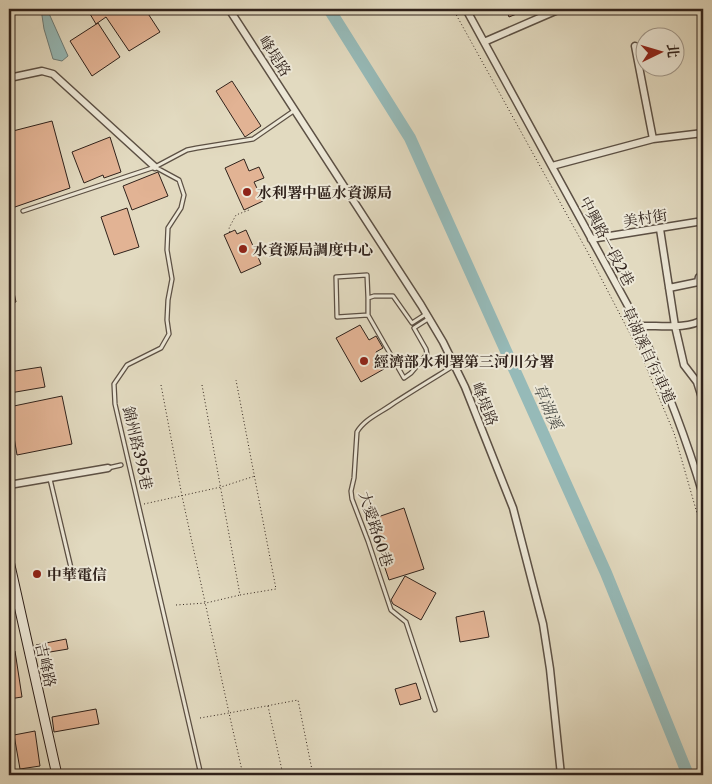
<svg xmlns="http://www.w3.org/2000/svg" width="712" height="784" font-family="'Libre Caslon Text','Noto Serif TC',serif">
<rect width="100%" height="100%" fill="#e2dac0"/>
<filter id="stains"><feTurbulence type="fractalNoise" baseFrequency=".004" numOctaves="4"/><feColorMatrix values="0 0 0 0 .2 0 0 0 0 .09 0 0 0 0 .02 0 0 0 .5 -.17"/></filter>
<radialGradient id="worn" r=".72"><stop offset=".6" stop-color="#630" stop-opacity="0"/><stop offset="1" stop-color="#630" stop-opacity=".3"/></radialGradient>
<path fill="#96bab8" stroke="#6d7d79" d="M41 9H47L68 56 62 61 53 59 44 29Z"/>
<g fill="none" stroke-linecap="round" stroke-linejoin="round">
<path stroke="#96bab8" stroke-width="12" d="M329 9 410 138 606 573 688 775"/>
</g>
<path fill="#e2b394" stroke="#30221b" d="M87 9H145L160 32 129 51 106 17 96 24Z
M506 9H529L509 17Z
M98 23 120 57 92 76 70 41Z
M232 81 261 126 245 137 216 91Z
M52 121 70 188 12 208 9 192V132Z
M110 137 121 172 104 178 103 175 84 183 72 152Z
M244 159 249 171 259 167 264 178 254 182 263 201 244 210 225 168Z
M158 172 168 196 132 210 123 186Z
M127 208 139 247 114 255 101 217Z
M235 230 237 234 246 230 261 264 241 273 224 235Z
M11 278 16 302 9 303V279Z
M360 325 369 340 376 336 383 348 376 352 384 369 361 382 336 338Z
M41 367 45 387 10 393 9 372Z
M62 396 72 444 17 455 9 407Z
M404 508 424 569 389 580 369 520Z
M405 576 436 593 421 620 393 604 391 600Z
M484 611 489 637 460 642 456 617Z
M66 639 68 649 38 654 36 645Z
M15 651 22 697 9 699V652Z
M416 683 421 699 400 705 395 689Z
M96 709 99 724 54 732 52 717Z
M35 731 40 766 20 769 14 735Z"/>
<g fill="none" stroke-linecap="round" stroke-linejoin="round">
<g stroke="#5c5044" stroke-width="5.5">
<path id="lane" d="M155 167 187 150 197 148 253 139 295 110
M23 211 155 167 179 180 184 195 181 208 168 228 167 250 172 279 168 300 167 320 169 334 161 348 127 365 114 384 115 404 201 775
M426 314 412 323 393 296H374L368 298V315L404 378 411 373 427 354 426 349 414 328 428 319
M368 315 337 317 336 277 367 275 368 298
M108 468 121 465
M50 479 72 572
M435 710 406 622 391 610 368 541 352 499 351 491 354 478 357 432C364 419 382 412 394 403 414 390 434 378 455 365"/>
</g>
<g stroke="#5c5044" stroke-width="9">
<path id="street" d="M229 9 421 305 443 342 465 387 513 508 543 624 550 669 561 775
M466 9 639 326C664 381 686 437 703 495
M484 42 560 9
M635 46 653 139
M9 78 42 71 53 74 155 167
M552 166 653 139 703 133
M660 229 675 326 684 365 697 382 703 401
M591 239 703 221
M669 288 698 282 699 277 703 276
M639 326C657 325 689 330 703 319
M9 485 108 468"/>
</g>
<g stroke="#30221b" stroke-width="11">
<path id="secondary" d="M9 561 57 775"/>
</g>
<path stroke="#30221b" stroke-width="1" stroke-dasharray="1 2.5" stroke-linecap="butt" d="M453 9 587 251 641 355 674 433 703 534
M230 232 229 228 236 215 249 210 248 208
M161 385 182 496 229 713 298 700 313 775
M202 385 240 595 276 589 236 380
M144 504 221 487 255 476
M176 605 206 603 240 595
M268 706 283 775
M200 718 229 713 243 775"/>
<use href="#lane" stroke="#ece7d6" stroke-width="3"/>
<use href="#street" stroke="#ece7d6" stroke-width="6"/>
<use href="#secondary" stroke="#ece7d6" stroke-width="9"/>
</g>
<g fill="#8f2418" stroke="#ece7d6" stroke-width="2">
<circle cx="247" cy="192" r="5"/>
<circle cx="243" cy="249" r="5"/>
<circle cx="364" cy="361" r="5"/>
<circle cx="37" cy="574" r="5"/>
</g>
<g text-anchor="middle" dominant-baseline="central" stroke-width="4" stroke-linejoin="round" paint-order="stroke">
<g font-size="15" fill="#30221b" stroke="#ece7d6">
<text transform="translate(275 56) rotate(57)">峰堤路</text>
<text transform="translate(645 218) rotate(-9)">美村街</text>
<text transform="translate(607 241) rotate(62)">中興路一段2巷</text>
<text transform="translate(649 355) rotate(65)">草湖溪自行車道</text>
<text transform="translate(485 404) rotate(68)">峰堤路</text>
<text transform="translate(138 448) rotate(77)">錦州路395巷</text>
<text transform="translate(376 529) rotate(72)">大愛路60巷</text>
<text transform="translate(46 665) rotate(77)">吉峰路</text>
</g>
<g font-size="15" font-weight="bold" fill="#30221b" stroke="#ece7d6" text-anchor="start">
<text x="257" y="192">水利署中區水資源局</text>
<text x="253" y="249">水資源局調度中心</text>
<text x="374" y="361">經濟部水利署第三河川分署</text>
<text x="47" y="574">中華電信</text>
</g>
<g font-size="16" font-style="italic" fill="#4f504a" stroke="#ece7d6">
<text transform="translate(548 406) rotate(66)">草湖溪</text>
</g>
</g>
<rect width="712" height="784" fill="none" stroke="#e2dac0" stroke-width="30"/>
<rect x="10" y="10" width="692" height="764" fill="none" stroke="#30221b" stroke-width="2.5"/>
<rect x="15" y="15" width="682" height="754" fill="none" stroke="#30221b"/>
<g transform="translate(660 52) rotate(85)"><circle r="24" fill="#ece7d6" stroke="#a1988b"/>
<path d="M0-4L9 19L0 12L-9 19Z" fill="#8f2418"/>
<text y="-8" font-size="14" font-weight="bold" text-anchor="middle" fill="#30221b">北</text>
</g>
<rect width="100%" height="100%" filter="url(#stains)"/>
<rect width="100%" height="100%" fill="url(#worn)"/>
</svg>
